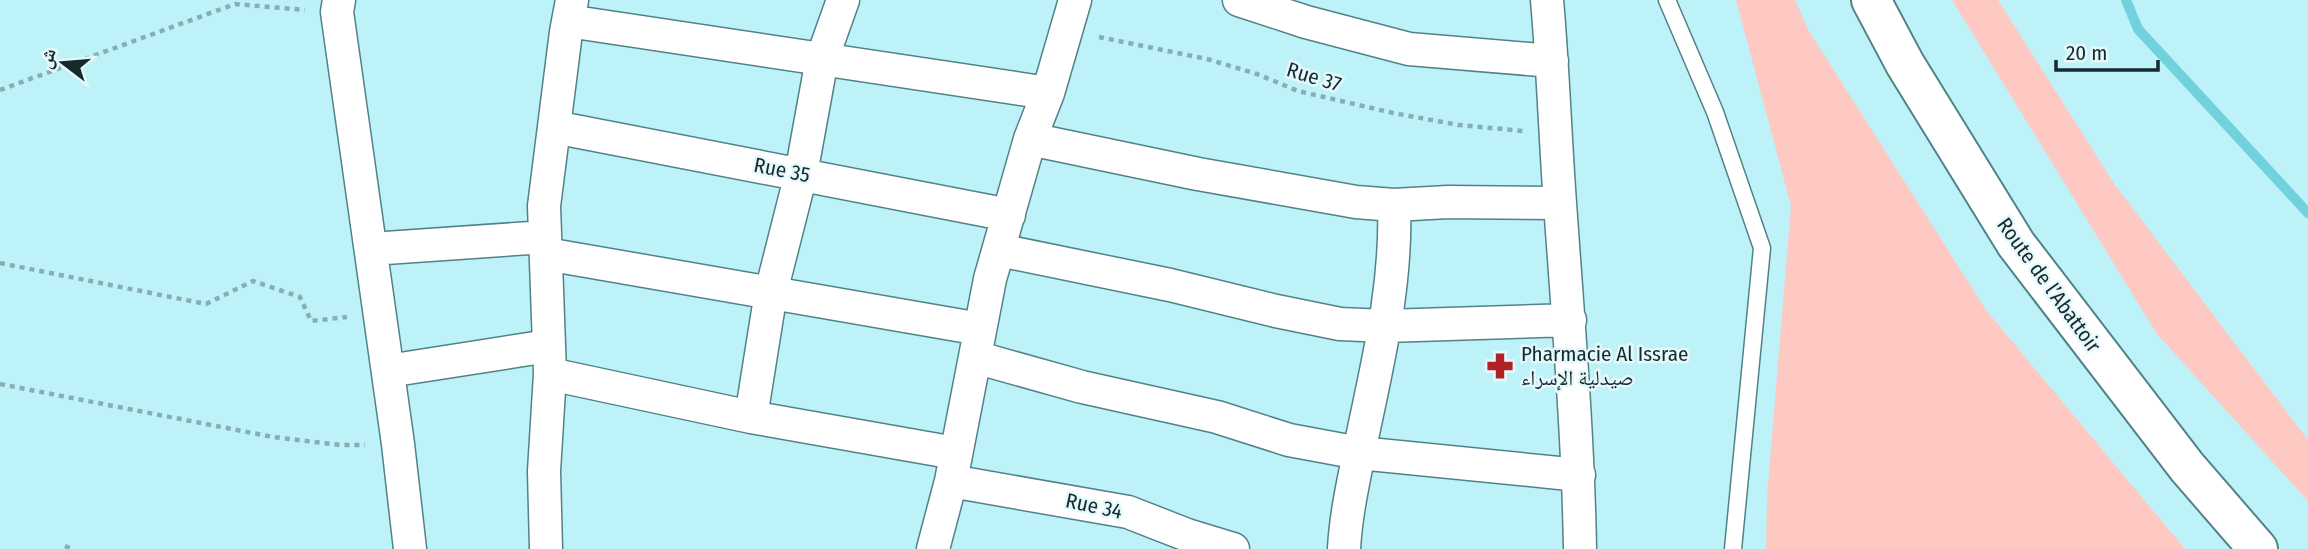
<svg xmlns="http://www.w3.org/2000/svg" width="2308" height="549" font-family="'Fira Sans Condensed','Noto Naskh Arabic',sans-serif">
<rect width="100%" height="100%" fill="#bef2f9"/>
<path fill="#ffc9c3" d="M1736 0H1795L1809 31 1986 310 2185 549H1766L1767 497 1791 206Z
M1952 0H1998L2115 185 2308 440V501L2157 334Z"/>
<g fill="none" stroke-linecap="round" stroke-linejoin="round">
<path stroke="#71d1dd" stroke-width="10" d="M2126 0 2138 29 2308 213"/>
<g stroke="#518288" stroke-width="19">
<path id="lane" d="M1667 0 1715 112 1762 248 1733 549"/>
</g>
<g stroke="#518288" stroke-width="35">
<path id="street" d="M339 0 337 12 398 444 410 549
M1239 0 1306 22 1409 49 1552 61
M1547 0C1553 67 1555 135 1560 203 1568 318 1578 433 1580 549
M568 21 1048 93
M554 127 1009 215
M1030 139 1198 174 1356 202 1394 205 1448 202 1560 203
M371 249 545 237
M999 250 1170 285 1276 311 1340 324 1386 326 1570 320
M546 254 980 329
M975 357 1082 387 1217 417 1289 440 1359 453 1579 475
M388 371 548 346
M550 374 751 417 955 453
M751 417 771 292 801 174 822 59 843 0
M951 481 1128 512 1187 535 1233 549
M546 549 544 471 550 374 544 206 566 32 572 0
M933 549 951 481 990 279 1030 139 1048 93 1075 0
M1344 549C1346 511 1355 475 1362 438 1378 361 1397 285 1394 205"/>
</g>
<g stroke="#518288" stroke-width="42">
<path id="primary" d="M1871 0 1905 64 2016 244 2187 467 2258 549"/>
</g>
<path stroke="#86afb5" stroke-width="4.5" stroke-dasharray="5 5" stroke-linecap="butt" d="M1099 37 1207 59 1257 74 1298 91 1393 113 1459 125 1523 131
M0 90 235 4 305 10
M0 263 206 304 253 281 300 297 311 321 347 317
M0 384 273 437 340 445H365
M65 546 72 549"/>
<use href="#lane" stroke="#fff" stroke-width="16"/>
<use href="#street" stroke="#fff" stroke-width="32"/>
<use href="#primary" stroke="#fff" stroke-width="38"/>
</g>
<defs>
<g id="pharmacy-bare" transform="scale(2.1)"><path d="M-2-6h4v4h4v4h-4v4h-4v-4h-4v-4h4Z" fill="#b22124" stroke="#e5f9fc" stroke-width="2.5" paint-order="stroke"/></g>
</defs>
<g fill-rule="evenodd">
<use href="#pharmacy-bare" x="1500" y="366"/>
</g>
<g text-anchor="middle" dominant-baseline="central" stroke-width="5" stroke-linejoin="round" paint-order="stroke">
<g font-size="21" fill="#152a2d" stroke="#e5f9fc">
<text transform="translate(1314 77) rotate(17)">Rue 37</text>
<text transform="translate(782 170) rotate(11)">Rue 35</text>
<text transform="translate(2049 285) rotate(54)">Route de l’Abattoir</text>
<text transform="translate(1094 506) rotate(12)">Rue 34</text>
</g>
<g font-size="21" fill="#152a2d" stroke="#e5f9fc" text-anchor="start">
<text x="1521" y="354">Pharmacie Al Issrae<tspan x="1521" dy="24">صيدلية الإسراء</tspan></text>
</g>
</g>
<g transform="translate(63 63) rotate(286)" stroke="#e5f9fc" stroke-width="5" paint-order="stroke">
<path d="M0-5L12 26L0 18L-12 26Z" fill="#152a2d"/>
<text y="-10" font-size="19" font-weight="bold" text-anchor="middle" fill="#152a2d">ش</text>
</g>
<path d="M2056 60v10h102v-10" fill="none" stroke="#152a2d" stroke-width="3.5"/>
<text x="2066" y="60" font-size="21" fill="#152a2d" stroke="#e5f9fc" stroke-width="5" paint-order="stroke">20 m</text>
</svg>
